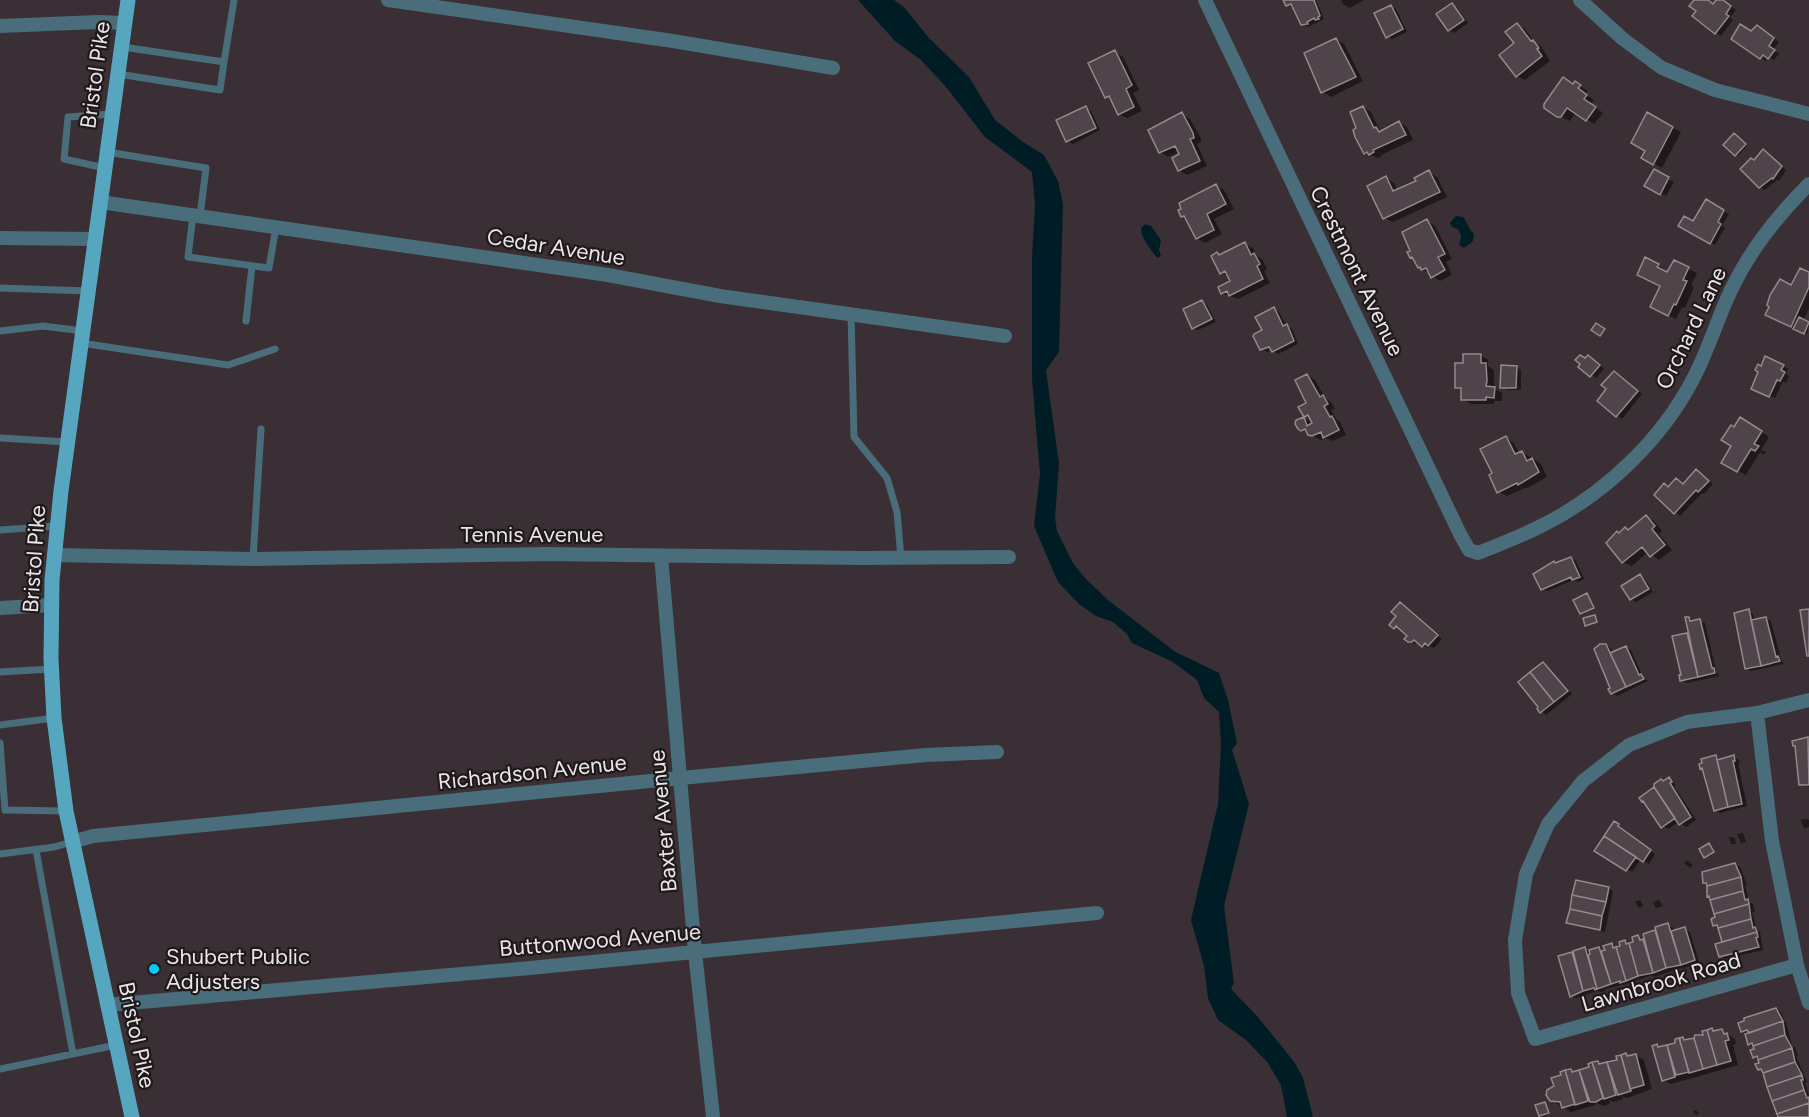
<svg xmlns="http://www.w3.org/2000/svg" width="1809" height="1117" font-family="Figtree,sans-serif">
<rect width="100%" height="100%" fill="#3a2f34"/>
<path fill="#001d26" d="M858 0H894L905 8 928 37 969 77 995 120 1023 142 1044 155 1058 181 1063 204 1059 352 1046 370 1059 464 1055 518 1057 531 1073 563 1085 578 1108 600 1174 651 1219 673 1228 700 1237 743 1232 750 1249 804 1224 906 1234 983 1231 989 1257 1016 1295 1063 1303 1078 1313 1117H1287L1281 1085 1268 1063 1246 1040 1218 1020 1208 998 1204 966 1191 920 1218 804 1221 744 1219 712 1204 698 1197 680 1173 662 1132 643 1127 634 1113 622 1096 616 1080 605 1058 582 1034 526 1040 474 1032 379V257L1035 205 1032 172 985 137 946 87 921 60 895 41Z
M1456 216 1463 217C1468 223 1468 229 1474 234L1473 241 1464 248 1459 245 1461 237 1459 230 1451 226 1450 223Z
M1145 224 1151 226 1161 240 1159 250 1161 256 1157 258C1150 247 1142 242 1141 228Z"/>
<path fill="#0007" d="M1285 0H1316L1324 19 1308 27 1302 24 1295 8 1287 5Z
M1341 0H1364L1350 8 1343 4Z
M1696 0H1707L1714 5 1718 0H1722L1736 10 1730 17 1733 20 1721 36 1694 16 1698 11Z
M1452 5 1457 8 1468 23 1454 33 1449 30Z
M1391 6 1396 9 1407 32 1392 39 1387 36Z
M1517 25 1525 29 1535 43 1541 46 1550 61 1525 80 1517 76Z
M1762 30 1779 42 1773 50 1779 54 1774 60 1769 57 1766 61 1733 38Z
M1336 39 1344 44 1363 81 1331 97 1323 92Z
M1115 52 1123 57 1139 90 1133 93 1142 111 1127 118 1119 114 1113 101 1107 97Z
M1575 83 1588 91 1585 94 1594 100 1591 104 1603 113 1594 124 1576 112 1570 121 1558 116Z
M1363 107 1371 112 1380 131 1382 132 1399 122 1407 127 1413 140 1381 155 1382 156 1378 158 1365 153 1358 129Z
M1085 108 1091 111 1100 130 1073 144 1068 141Z
M1182 114 1190 119 1201 138V142L1197 144 1207 166 1187 175 1179 170 1181 155 1179 152 1168 157 1160 152Z
M1647 114 1681 132 1662 168 1643 158 1646 150Z
M1736 136 1747 146 1738 156 1736 155Z
M1764 151 1786 170 1779 181 1777 180 1765 190 1760 187 1754 161Z
M1654 171 1674 182 1666 196 1646 185Z
M1429 172 1437 177 1447 197 1393 222 1384 218 1386 178 1394 183 1398 191 1418 181Z
M1216 186 1224 190 1234 209 1214 219 1222 234 1205 243 1197 238 1187 219 1182 216Z
M1706 201 1729 214 1722 226 1725 228 1715 245 1680 225 1693 223Z
M1427 221 1435 226 1452 259 1446 262 1452 275 1440 281 1419 267 1415 259 1411 257 1412 251Z
M1245 244 1253 248 1257 256 1262 259 1267 269 1264 271 1270 283 1238 299 1222 293 1232 282 1229 277 1221 272 1217 254 1221 256Z
M1674 262 1697 273 1691 285 1694 287 1685 308 1682 307 1676 319 1660 311 1662 286 1655 274 1659 266 1666 270 1664 272 1668 274Z
M1809 274V309L1803 321 1809 324 1807 334 1775 319 1771 306Z
M1202 302 1207 305 1216 322 1198 330 1193 327Z
M1274 309 1279 312 1286 325 1292 329 1298 344 1278 354 1272 350 1267 352 1262 349 1264 330Z
M1480 355 1488 360V366L1494 370V388L1502 393V401H1494V404H1471L1463 399V391L1457 387 1464 364Z
M1593 359 1604 369 1596 378 1580 366Z
M1783 366 1788 369 1786 374 1789 376 1786 383 1783 381 1775 398 1758 391Z
M1516 367 1521 370V390H1507L1502 387Z
M1307 375 1315 380 1325 398 1331 402 1335 409 1331 410 1336 419 1340 422 1346 435 1333 441 1326 438 1321 440 1299 428 1304 418 1314 424 1312 419 1305 415 1308 403Z
M1619 375 1642 394 1622 419 1599 401Z
M1740 419 1769 437 1761 450 1766 452 1764 455 1760 452 1746 475 1724 462 1733 446 1734 429Z
M1506 438 1514 443 1519 453 1522 452 1541 464 1547 477 1527 488H1525L1507 496 1499 492Z
M1701 474 1713 484 1704 494 1702 493 1680 516 1656 495 1669 488 1684 485Z
M1646 516 1654 521 1662 531 1659 534 1672 550 1659 560 1648 552 1632 566 1623 562 1619 535 1629 531Z
M1571 558 1576 561 1584 579 1578 582 1574 580 1547 591 1542 589 1556 564Z
M1640 576 1645 579 1653 592 1636 602 1631 599Z
M1587 595 1595 609 1583 614 1581 613Z
M1400 603 1442 639 1434 648 1430 646 1428 648 1419 642 1414 644 1409 641V636L1401 629 1395 627Z
M1748 611 1753 614 1755 621 1766 618 1771 621 1781 659 1784 664 1751 671 1746 668Z
M1689 618 1705 623 1716 671 1719 676 1687 683 1681 680 1682 676 1674 637 1689 634Z
M1606 645 1611 648 1613 653 1626 647 1631 650 1643 677 1648 681 1617 696 1612 693Z
M1543 664 1548 667 1572 694 1546 715 1539 709Z
M1802 740H1809V787L1801 785Z
M1715 757 1721 760 1734 757 1739 760 1740 763H1738L1747 806 1720 813 1715 810Z
M1669 779 1676 785 1674 786 1696 820 1686 827 1679 822 1668 829 1663 826 1664 782Z
M1807 819 1809 820V827L1804 828 1801 820Z
M1615 823 1655 854 1649 864 1641 859 1632 872 1596 850Z
M1743 833 1746 842 1741 843 1737 834Z
M1729 837 1735 838 1736 844H1731Z
M1687 860 1693 865 1690 868 1684 863Z
M1735 864 1740 867 1747 885H1745L1749 902 1753 904 1755 912H1752L1757 930 1760 932 1763 950 1725 959 1720 956 1724 943 1720 928 1714 925 1717 918 1711 898 1708 896 1707 884 1704 882Z
M1608 888 1613 891 1605 932 1573 925 1568 923Z
M1640 900 1643 906 1639 908 1635 902Z
M1659 900 1663 906 1656 908 1653 902Z
M1668 925 1673 928 1675 932 1685 929 1690 932 1699 962 1682 969 1680 968 1654 977 1652 975 1635 981V982L1605 989V991L1601 992 1598 991 1577 997 1578 999 1571 996 1560 957 1585 949 1589 951 1598 949 1604 952 1611 945 1617 948 1621 947 1624 942 1630 945 1635 943 1638 937 1647 942 1645 935 1658 931Z
M1776 1009 1781 1012 1784 1020 1786 1022 1792 1046 1795 1047 1798 1056H1796L1807 1082 1805 1083 1809 1095V1117H1779L1764 1072 1759 1069 1761 1064 1754 1057 1755 1047 1749 1044 1746 1033 1742 1031Z
M1712 1029 1717 1032 1722 1031 1735 1039 1736 1044 1733 1045 1738 1065 1671 1084 1663 1080 1657 1046 1661 1048 1677 1044 1676 1040 1682 1039 1686 1041 1705 1036Z
M1626 1054 1630 1057 1636 1056 1644 1060 1652 1089 1627 1098 1622 1096 1623 1099 1613 1102 1609 1100 1610 1103 1605 1106 1595 1103 1596 1105 1571 1112 1551 1100 1555 1087 1563 1076 1571 1070 1575 1073 1591 1068 1590 1065 1598 1062 1603 1065 1619 1061Z
M1545 1103 1550 1114 1542 1117 1540 1115Z
M1696 1110 1699 1114 1696 1115 1693 1111Z"/>
<path fill="#4f444a" stroke="#95888e" stroke-width="1.5" d="M1283 0H1314L1320 16 1318 17 1319 19 1315 20 1314 18 1307 22 1308 24 1301 25 1291 4 1286 6Z
M1694 0H1708L1713 4 1716 0H1723L1731 6 1726 14 1729 16 1715 34 1692 16 1696 11 1689 6Z
M1452 3 1464 20 1448 31 1436 14Z
M1391 5 1403 29 1386 38 1374 13Z
M1517 23 1531 41 1533 40 1539 48 1537 49 1542 56 1516 77 1499 55 1514 43 1505 32Z
M1740 24 1751 31 1757 25 1774 38 1769 46 1775 50 1768 59 1763 55 1760 59 1731 39Z
M1336 38 1356 77 1321 93 1304 53Z
M1115 50 1132 85 1126 89 1134 107 1118 115 1109 96 1105 98 1088 63Z
M1563 77 1573 84 1575 81 1581 85 1578 88 1587 95 1584 99 1596 107 1586 121 1567 108 1561 117H1557L1544 108V104Z
M1086 106 1096 128 1066 142 1056 120Z
M1363 106 1374 128 1376 127 1379 132 1399 121 1406 135 1373 150 1374 152 1369 155 1367 152 1364 154 1355 137 1353 130 1356 128 1350 112Z
M1182 112 1193 133 1194 138 1190 139 1200 161 1178 171 1172 158 1179 154 1175 146 1159 153 1148 130Z
M1647 112 1673 127 1653 165 1641 158 1645 151 1631 143Z
M1734 133 1746 144 1735 156 1723 145Z
M1763 149 1782 166 1773 179 1772 178 1759 188 1740 169 1751 158 1754 160Z
M1654 169 1669 177 1660 195 1644 186Z
M1429 170 1440 192 1383 219 1367 186 1386 176 1393 191 1416 181 1414 178Z
M1216 184 1226 204 1207 214 1214 230 1196 239 1184 216 1181 217 1178 210 1181 209 1179 203Z
M1706 199 1724 210 1718 222 1721 224 1710 244 1678 226 1684 216 1693 221Z
M1427 219 1445 254 1438 257 1445 270 1431 278 1426 268 1421 270 1420 267 1418 268 1412 257 1410 258 1407 252 1410 251 1402 232Z
M1245 242 1251 255 1254 253 1260 264 1257 266 1263 279 1229 296 1227 291 1221 294 1218 287 1230 281 1225 271 1220 274 1211 256 1217 252 1219 255Z
M1645 257 1659 264 1657 267 1667 272 1674 260 1689 267 1683 280 1687 281 1676 305 1674 304 1668 316 1650 307 1660 286 1637 275Z
M1800 268 1809 272V287L1791 327 1765 315 1769 307 1767 305 1770 295 1780 279 1791 285Z
M1202 300 1212 319 1192 329 1183 309Z
M1274 307 1283 326 1287 324 1294 341 1272 352 1269 347 1260 350 1253 336 1254 334 1262 330 1255 317Z
M1799 317 1809 322 1804 334 1793 329Z
M1596 323 1605 329 1600 336 1591 330Z
M1463 354H1481V363H1486L1487 381 1486 386 1495 387 1494 398 1486 397V400H1461V388H1455V363H1463Z
M1580 355 1585 358 1588 355 1600 365 1590 377 1578 367 1580 364 1575 360Z
M1765 356 1784 365 1781 370 1785 372 1780 381 1777 380 1769 397 1751 389 1758 372 1755 370 1758 364 1761 366Z
M1501 365 1517 366 1516 388H1500Z
M1614 371 1638 391 1616 417 1597 401 1606 389 1601 385Z
M1307 374 1320 397 1323 395 1328 404 1324 406 1330 417 1332 416 1339 430 1323 438 1321 432 1312 436 1308 435 1305 429 1301 431 1298 429 1295 424 1296 420 1304 417 1307 426 1312 423 1308 415 1304 417 1298 407 1306 403 1295 380Z
M1740 417 1762 431 1754 444 1759 446 1755 451 1751 449 1737 472 1721 463 1731 446 1721 440 1731 425 1734 427Z
M1506 436 1515 454 1522 451 1527 461 1532 458 1539 472 1518 485 1517 483 1497 493 1489 475 1492 473 1480 449Z
M1696 469 1709 481 1698 492 1696 490 1674 514 1654 495 1664 483 1668 487 1676 478 1683 484Z
M1646 515 1655 526 1652 529 1665 545 1650 557 1642 547 1622 563 1606 543 1617 531 1619 533 1625 527 1628 530Z
M1571 557 1580 577 1572 580 1571 577 1541 590 1533 574 1554 561 1555 563Z
M1640 574 1649 589 1630 600 1621 586Z
M1587 593 1594 608 1580 614 1573 600Z
M1400 602 1438 635 1428 646 1425 643 1422 647 1414 640 1412 642H1408L1404 639 1407 636 1396 626 1394 629 1389 625 1396 616 1391 612Z
M1749 609 1761 666 1745 669 1734 613Z
M1809 609V656H1807L1800 610Z
M1595 615 1597 622 1585 626 1583 618Z
M1685 617H1689L1690 621 1700 619 1712 668H1714L1715 673 1698 677Z
M1766 617 1776 657 1778 656 1780 661 1761 666 1751 620Z
M1687 633 1698 677 1680 681 1679 675H1681L1672 636Z
M1600 644H1606L1626 687 1611 694 1608 689 1610 688 1594 649Z
M1626 646 1639 675 1641 674 1644 679 1626 687 1610 653Z
M1543 662 1568 691 1554 702 1530 672Z
M1530 672 1554 702 1540 713 1537 709 1538 707 1518 682Z
M1808 737 1809 785H1799L1795 746H1793L1792 741Z
M1716 755 1728 807 1714 811 1702 768 1700 769 1699 764 1702 763 1701 759Z
M1734 755 1735 761H1733L1742 804 1728 807 1717 760Z
M1669 777 1672 782 1670 783 1691 817 1679 825 1654 787V784L1661 779 1663 781Z
M1654 787 1675 818 1661 828 1643 801 1642 802 1639 798Z
M1614 821 1619 824 1618 826 1651 850 1643 862 1604 836Z
M1604 836 1636 857 1626 871 1594 851Z
M1709 843 1714 852 1704 858 1699 849Z
M1735 863 1741 877 1707 886 1706 883H1703L1702 872Z
M1741 877 1743 891 1710 900 1709 896 1707 897V886Z
M1576 880 1609 887 1606 902 1572 895Z
M1743 891 1745 900 1748 899 1749 904 1714 914 1710 900Z
M1572 895 1606 902 1602 916 1570 909Z
M1749 904 1751 919 1718 928 1717 925 1713 926 1711 919 1715 917 1714 914Z
M1570 909 1602 916 1600 930 1566 923Z
M1751 919 1753 928 1755 927 1757 932 1722 942 1718 928Z
M1668 923 1681 965 1666 968 1655 927Z
M1685 927 1695 960 1681 965 1671 931Z
M1655 930 1666 968 1653 973 1643 934Z
M1757 932 1758 937 1756 938 1759 947 1719 957 1715 944Z
M1638 935 1640 940 1643 939 1653 973 1638 976 1629 943 1633 942 1632 937Z
M1625 940 1626 944 1629 943 1638 976 1626 981 1616 947 1620 946 1619 942Z
M1612 943 1613 948 1616 947 1626 981 1620 983V981L1611 984 1601 951 1605 950 1603 946Z
M1585 947 1597 989 1595 990 1594 988 1583 991 1573 951Z
M1599 947 1611 984 1597 989 1588 955 1590 954 1589 950Z
M1572 952 1583 991 1570 997 1558 956Z
M1776 1008 1783 1021 1749 1033 1747 1030 1741 1032 1738 1023 1744 1021V1018Z
M1783 1021 1785 1035 1753 1046 1752 1043 1748 1045 1745 1034Z
M1712 1028 1713 1031 1722 1029 1724 1034 1727 1033 1729 1040 1725 1041 1731 1061 1717 1065 1707 1030Z
M1707 1030 1717 1065 1703 1069 1694 1038 1695 1035H1703L1702 1031Z
M1785 1035 1792 1048 1758 1060 1757 1056 1753 1058 1750 1050 1754 1049 1753 1046Z
M1683 1037 1684 1040 1694 1038 1703 1069 1689 1073 1680 1041V1038Z
M1679 1038 1689 1072 1676 1075 1667 1045 1675 1043V1039Z
M1657 1044 1658 1047 1667 1045 1675 1077 1662 1081 1652 1046Z
M1792 1048 1795 1062 1763 1073 1761 1069 1758 1070 1755 1064 1759 1063 1758 1060Z
M1626 1053 1627 1056 1636 1054 1644 1085 1630 1089 1621 1055Z
M1621 1055 1631 1091 1618 1095 1607 1062 1617 1060 1616 1056Z
M1598 1061 1599 1064 1607 1062 1616 1095 1604 1099 1592 1062Z
M1592 1062 1603 1098 1596 1102H1590L1579 1070 1589 1067 1588 1064Z
M1795 1062 1802 1075 1767 1087 1763 1073Z
M1571 1069 1572 1072 1579 1070 1588 1101 1575 1105 1565 1070Z
M1565 1070 1575 1104 1562 1108 1560 1102 1550 1101 1546 1095 1547 1090 1554 1086 1551 1078 1561 1075 1560 1072Z
M1802 1075 1803 1080H1801L1804 1090 1772 1101 1767 1087Z
M1804 1090 1807 1098 1809 1097V1103L1777 1114 1772 1101Z
M1545 1102 1549 1113 1539 1116 1535 1105Z
M1809 1103V1117H1778L1777 1114Z"/>
<g fill="none" stroke-linecap="round" stroke-linejoin="round">
<path stroke="#496d7a" stroke-width="7" d="M123 47 224 62 234 0
M118 74 220 90 224 62
M107 152 206 168 200 216
M105 168 64 159 68 117 112 114
M193 215 188 257 269 268 276 227
M0 288 88 291
M851 314 854 437 887 478 897 512 901 558
M246 321 252 266
M0 331 43 326 83 331
M81 343 228 365 275 349
M0 438 68 442
M0 530 57 526
M253 559 261 429
M0 672 51 669
M0 725 54 718
M0 743 5 810 66 811
M36 850 73 1054
M0 854 54 847 72 842
M0 1069 116 1045"/>
<path stroke="#496d7a" stroke-width="14" d="M388 0 673 41 833 68
M1205 0 1460 534 1469 550 1478 553C1501 544 1524 535 1545 524 1606 493 1662 439 1693 379 1709 349 1718 316 1733 286 1752 247 1779 214 1809 184
M1580 0 1623 39 1662 68 1715 90 1809 114
M0 26 98 22 125 23
M100 202 608 275 720 296 1005 336
M0 238 95 239
M54 555 253 559 546 554 861 558 1009 557
M661 556 695 952 713 1117
M0 608 51 605
M1757 713 1772 841 1797 965 1809 1003
M72 842 93 836 681 778 926 755 997 752
M1797 965 1535 1039 1518 993 1515 940 1526 874 1548 824 1583 781 1629 745 1687 722 1757 713 1809 700
M107 1005 530 968 1097 913"/>
<path stroke="#57a6c0" stroke-width="15" d="M128 0 61 491 52 580 51 659 54 718 66 811 132 1117"/>
</g>
<circle fill="#00cbf8" stroke="#1e191b" stroke-width="2" cx="154" cy="969" r="6"/>
<g text-anchor="middle" dominant-baseline="central" stroke-width="4.5" stroke-linejoin="round" paint-order="stroke">
<g font-size="22" fill="#ece5e8" stroke="#1e191b">
<text transform="translate(95 75) rotate(-82)">Bristol Pike</text>
<text transform="translate(556 247) rotate(9)">Cedar Avenue</text>
<text transform="translate(1357 271) rotate(64)">Crestmont Avenue</text>
<text transform="translate(1691 328) rotate(-64)">Orchard Lane</text>
<text x="532" y="534">Tennis Avenue</text>
<text transform="translate(34 559) rotate(-86)">Bristol Pike</text>
<text transform="translate(532 772) rotate(-6)">Richardson Avenue</text>
<text transform="translate(663 821) rotate(-95)">Baxter Avenue</text>
<text transform="translate(600 940) rotate(-5)">Buttonwood Avenue</text>
<text transform="translate(1661 982) rotate(-16)">Lawnbrook Road</text>
<text transform="translate(137 1035) rotate(78)">Bristol Pike</text>
</g>
<g font-size="22" fill="#ece5e8" stroke="#1e191b" text-anchor="start">
<text x="166" y="956">Shubert Public<tspan x="166" dy="25">Adjusters</tspan></text>
</g>
</g>
</svg>
